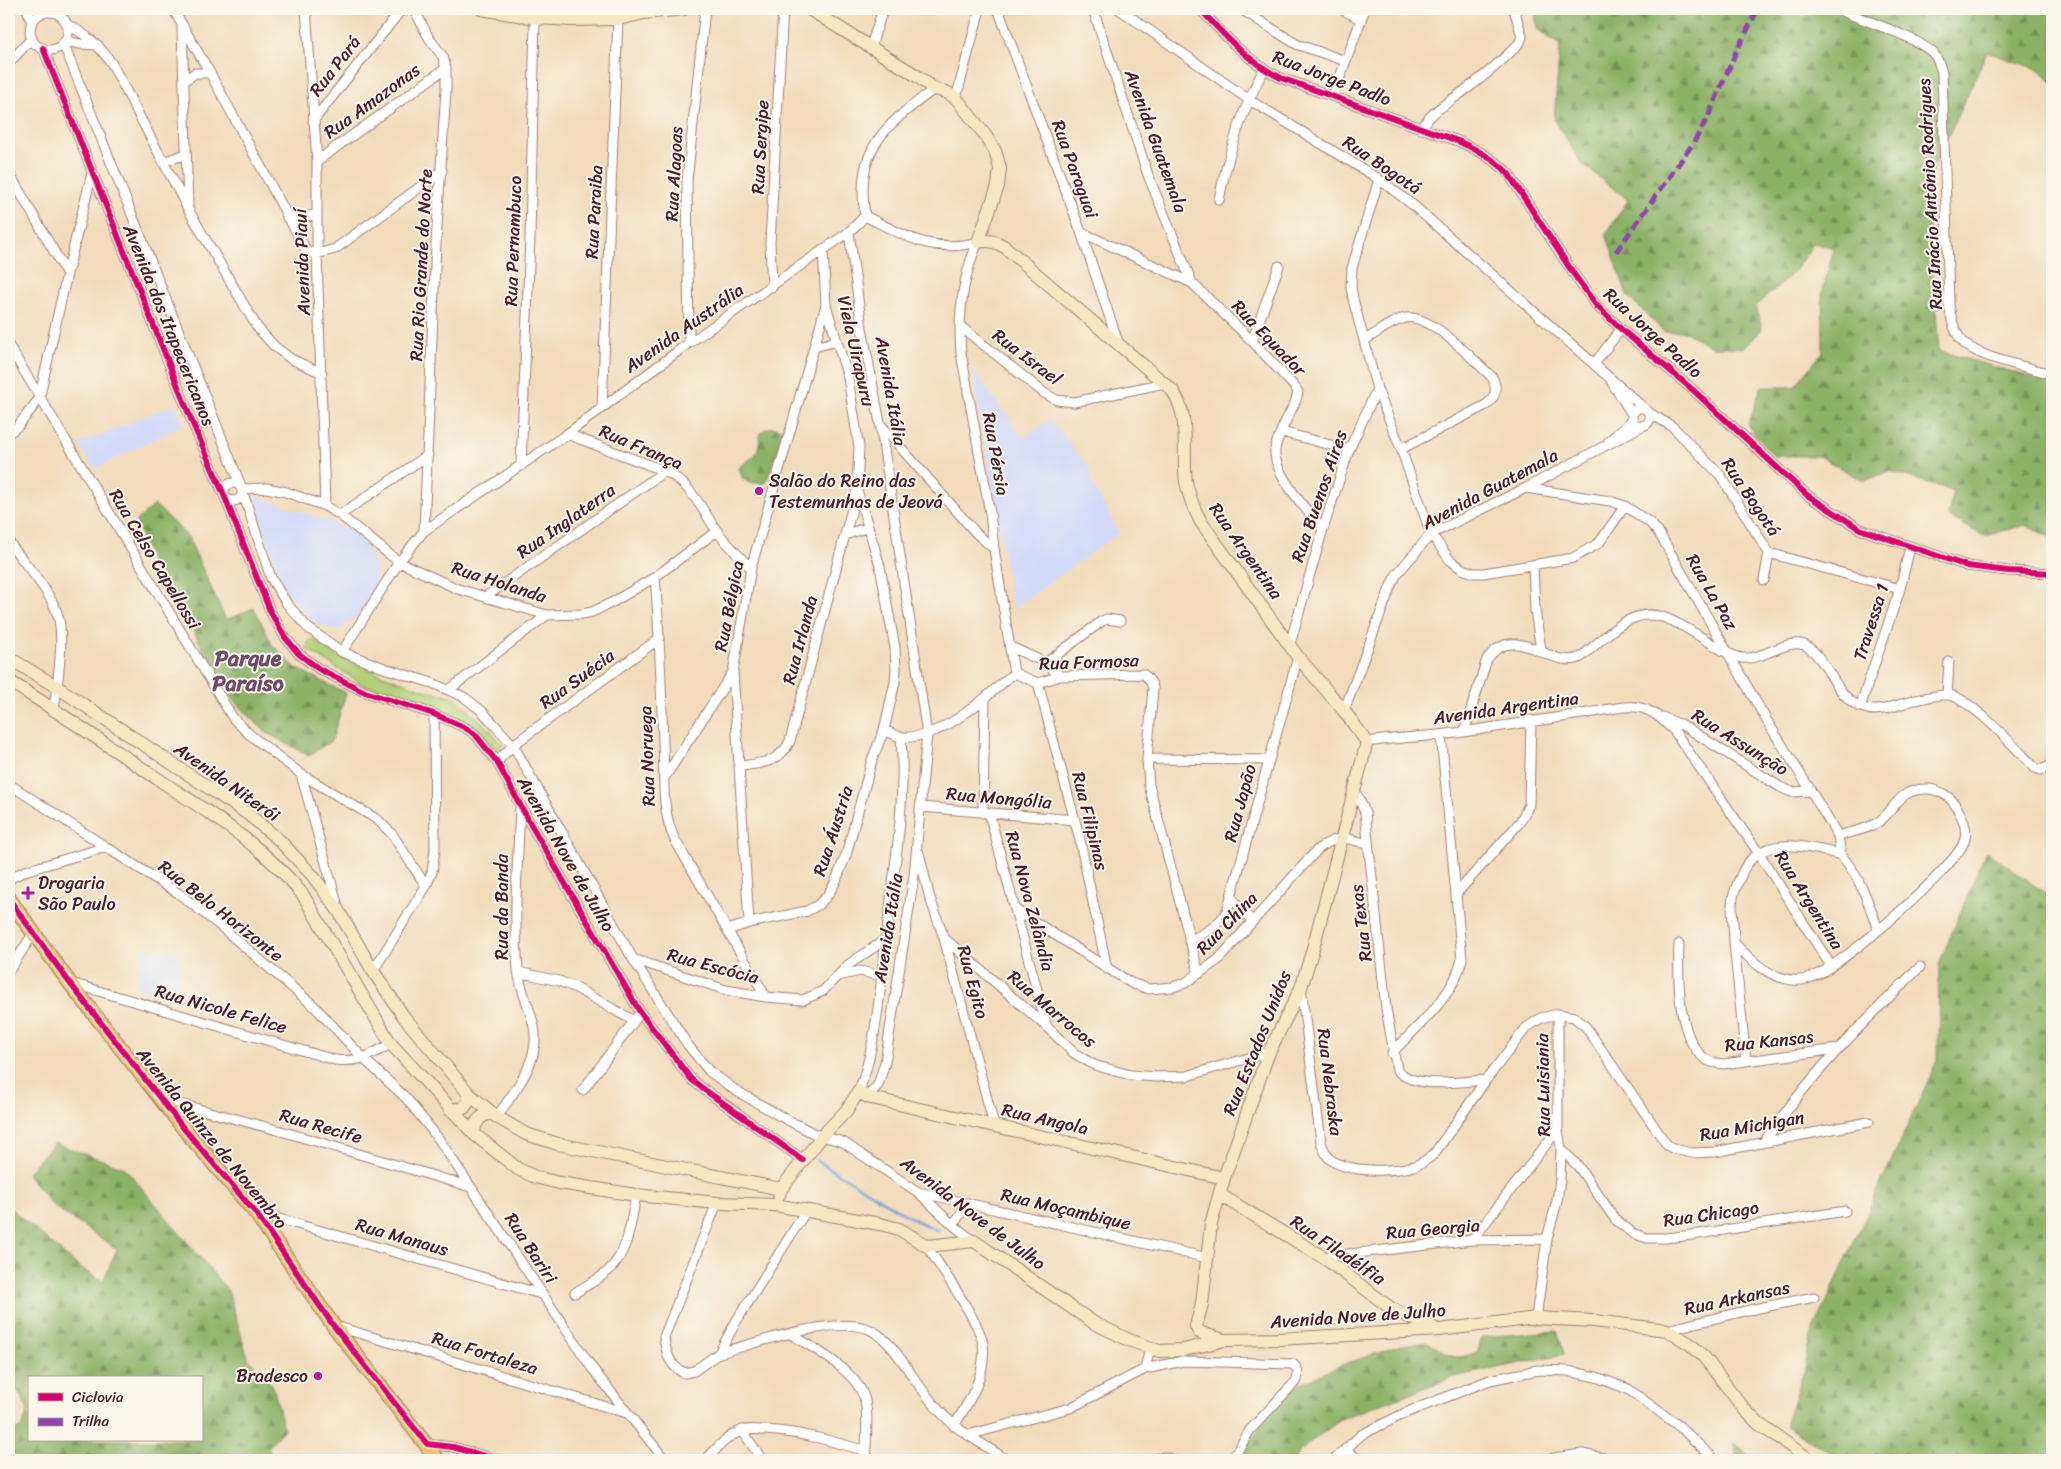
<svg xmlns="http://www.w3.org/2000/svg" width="2061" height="1469" font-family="Sriracha,sans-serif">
<defs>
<pattern id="forest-firs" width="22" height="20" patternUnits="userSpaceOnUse" patternTransform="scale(1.25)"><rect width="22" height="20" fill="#8cb268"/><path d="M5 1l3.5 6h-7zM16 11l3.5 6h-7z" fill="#749056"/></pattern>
</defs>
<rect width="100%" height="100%" fill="#fbf7ec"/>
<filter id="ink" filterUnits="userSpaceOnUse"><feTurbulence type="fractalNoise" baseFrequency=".02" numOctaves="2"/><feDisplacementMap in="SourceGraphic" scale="10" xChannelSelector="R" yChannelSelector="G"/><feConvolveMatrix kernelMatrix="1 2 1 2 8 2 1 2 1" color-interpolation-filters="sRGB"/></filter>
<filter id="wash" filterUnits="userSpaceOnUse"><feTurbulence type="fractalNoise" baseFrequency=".0096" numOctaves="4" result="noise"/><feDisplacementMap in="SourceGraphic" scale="20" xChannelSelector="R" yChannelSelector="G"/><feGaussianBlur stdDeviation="1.12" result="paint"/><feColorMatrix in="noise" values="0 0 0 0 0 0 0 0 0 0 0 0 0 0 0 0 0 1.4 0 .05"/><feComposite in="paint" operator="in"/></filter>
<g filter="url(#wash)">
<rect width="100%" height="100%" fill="#f2dbbb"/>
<path fill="#d2d9f9" d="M972 368 1023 438 1050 419 1090 468 1091 481 1119 533 1013 609Z
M175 404 184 424 94 469 79 444Z
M253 495 337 524 356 533 366 543 377 571 375 586 365 607 353 620 335 631 312 621 303 612 289 596 280 579Z
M146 947 162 952 163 948 180 953 177 961 183 963 171 998 135 987Z"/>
<path fill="#b1d077" stroke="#7e7851" d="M314 640 338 657 377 673 430 692 453 696 482 722 503 744 498 751 475 726 430 705 364 685 307 649 308 642Z"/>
<path fill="url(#forest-firs)" stroke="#6b684a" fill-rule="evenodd" d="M1537 9H2052V83L2041 70 1987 52 1926 184 1939 351 2052 383V538L2025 525 1984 536 1948 516 1953 491 1890 471 1864 481 1819 456H1774L1748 426 1761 387H1794L1823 352 1822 293 1834 248 1814 243 1793 273 1756 306 1762 329 1745 348 1712 347 1684 331 1664 332 1627 295 1606 234 1628 200 1582 164 1554 119 1560 45 1537 29 1535 11Z
M773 427 784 430 766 483H750L743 479 739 468C744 463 752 459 755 455 764 442 753 430 773 427Z
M155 505 188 537 226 620 254 608 272 644 296 668 346 693 332 740 309 756 265 732 231 697 188 622 154 571 136 521Z
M1986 851 2052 898V1460H1844L1785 1426 1803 1373 1810 1338 1938 1059 1939 964Z
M54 1143 125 1168 228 1291 248 1358 273 1386 284 1429 268 1447 274 1460H9V1434L22 1427 28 1410 9 1375V1207L80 1268 103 1281 117 1249 53 1206 27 1174ZM29 1378H201V1440H29Z
M1557 1331 1564 1354 1454 1377 1343 1418 1304 1447 1293 1460H1238L1267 1417 1297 1385 1344 1364 1401 1345 1428 1342C1448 1355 1453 1363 1478 1351L1482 1337Z
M1735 1443 1754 1460H1736Z"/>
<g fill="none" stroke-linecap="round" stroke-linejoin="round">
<path stroke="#6a9ed6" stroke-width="2.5" d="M816 1160 911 1218 939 1231"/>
</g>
</g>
<g filter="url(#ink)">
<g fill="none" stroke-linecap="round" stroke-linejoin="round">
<g stroke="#9e7d73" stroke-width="11">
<path id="minor" d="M27 9 32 23
M173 9 210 73 307 252 317 254 335 249 442 171
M306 9 317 161V254L325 506
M415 9 418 17 429 38 443 57 446 68V90L436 242 424 531
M998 9 1081 232 1118 342
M1093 9 1148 175 1192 283
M1119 9 1248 99 1379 179 1414 206 1645 409
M1200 9C1225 36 1248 62 1281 78L1458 141C1477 150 1493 158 1508 173L1573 273 1596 305 1621 329 1693 390 1807 495 1860 529 1967 566 2008 571 2052 573
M1241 9 1296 44 1346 61
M1341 9 1360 19
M1837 9C1860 19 1918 37 1934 54 1938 59 1940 66 1942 72L1949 304C1951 318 1954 333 1964 343 1979 358 2031 368 2052 374
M30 31a19 19 0 1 1 38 0a19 19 0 1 1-38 0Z
M68 25C87 35 100 46 112 64L188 209 257 327 274 346 291 359 322 373
M182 28 188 205
M65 41 80 44 98 45
M63 43 241 486
M871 46 883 9
M43 48 193 424 224 495 270 611 285 637 299 654 319 669 365 692 434 714 464 727 475 734 497 762 531 825 640 1012 691 1079 702 1088 803 1160
M9 63 32 38
M184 81 195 73H210
M1333 96 1365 9
M956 98 980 9
M313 121 402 9
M1421 129C1431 111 1448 103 1464 91 1483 77 1504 60 1520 42L1522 36 1514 9
M317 161 446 68
M163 162 186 154
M9 173 67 274
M1219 200C1228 154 1242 110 1264 69
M865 216C855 148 884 127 934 89
M865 216C905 236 932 254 978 242
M287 218 317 215
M849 232 862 328 880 423 927 734 914 876 885 1062 878 1085 867 1097
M1081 232 1192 283 1252 341 1294 386 1298 392 1296 400C1291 412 1276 437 1275 450 1272 471 1309 514 1323 529
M978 242C963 276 958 316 961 353L990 513 994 549 1014 673
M772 287 770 243 783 9
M960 326 1044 393 1057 400 1074 402 1165 383
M1365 340C1377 333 1391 321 1405 318 1431 313 1473 360 1492 377 1498 389 1496 397 1486 405L1401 449
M1252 341 1279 266
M689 343 687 181 705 9
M9 346 233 718 249 734 301 774 378 820 392 834 426 886
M814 347 837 341
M1594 364 1621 329
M1612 383 1632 414
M1377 389 1401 449 1431 534 1450 560 1462 569 1474 573H1484L1573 558 1599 543 1625 506
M602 407 618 19 627 9
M1632 417a9 9 0 1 1 18 0a9 9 0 1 1-18 0Z
M1648 412 1673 427 1721 476 1769 553 1900 589
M880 424 976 533 994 549
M1282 432 1349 450
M9 433 18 426 39 399 67 274 92 173
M567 434 665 471C692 485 700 507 717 531 727 544 739 556 751 568
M1608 442 1633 420
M521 466 530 238 535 18
M224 492a9 9 0 1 1 18 0a9 9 0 1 1-18 0Z
M1526 488 1610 501 1625 506 1649 522 1659 533 1767 721 1811 791
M242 489 267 488 286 492 325 506 340 515 399 562 458 589 547 615 582 614 592 612 613 602 655 577 717 531
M243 493 271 578 287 604 308 628 342 652 384 668 432 683 464 697 482 711 513 745 633 959 687 1044 709 1071 735 1090 780 1116 815 1134 843 1142 859 1153 918 1192 953 1225 974 1241
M340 515 428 455
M845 535 868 527
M9 542C23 562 52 593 58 616 65 639 57 685 54 709
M1533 565 1535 610 1541 650
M655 577C660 632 661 687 663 742 665 776 660 809 675 840L766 997
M1764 580 1769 553
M485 597 665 471
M1290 644 1323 529 1349 450 1377 389 1354 303 1351 288 1352 268 1379 179
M1011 647 1046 663 1060 676
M342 652 399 562 424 531 567 434 689 343 849 232 865 216
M1046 663 1102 621 1107 619 1120 621
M1038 683 1079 836 1107 969
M450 689 547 615
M1947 695 1949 662
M1860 707 1900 589 1910 547
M1344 711 1392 583 1397 574 1431 534 1526 488 1644 425
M1662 717 1684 726 1780 787 1792 792 1811 791 1838 836 1841 855
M884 730C889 732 896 736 902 737 942 740 985 698 1014 673L1038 683 1060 676 1143 674C1148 677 1151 681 1153 688L1147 759 1149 785 1199 974
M1464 732 1487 659C1517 619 1551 672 1581 657 1603 640 1630 606 1662 617 1679 622 1694 633 1709 642 1719 648 1731 657 1743 658 1762 661 1791 635 1808 647 1832 664 1835 701 1867 709 1881 713 1900 704 1915 700 1925 698 1939 694 1949 695 1971 698 2018 751 2035 768L2041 770 2052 765
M1367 742C1399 737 1431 737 1463 732 1505 726 1546 719 1588 713 1604 711 1625 704 1641 708 1656 712 1665 722 1675 732L1758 852 1831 966
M1147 759 1268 760
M497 762 513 745 660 638
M741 766C763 763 779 763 790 741L857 490 859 447 848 378 826 305 823 249
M301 774 337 903
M665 777 733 672
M9 784 106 847
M1355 792 1360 800 1365 813 1386 1008 1397 1070C1415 1090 1461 1081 1486 1080
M921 807 1075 820
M983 813 985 698
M989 813 1047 1027
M1838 836C1850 832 1866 830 1877 823 1896 811 1896 790 1925 789 1937 788 1950 796 1956 806 1962 817 1969 829 1964 842 1954 869 1841 967 1812 977 1807 979 1799 981 1794 980 1768 978 1751 960 1734 943 1734 930 1732 917 1732 904 1733 895 1736 886 1740 878 1756 833 1805 845 1841 855 1860 877 1869 903 1878 930
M919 853 929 895 944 938 994 1125
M9 879 25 871 106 847 178 893 219 925 314 1006 363 1058 406 1098 438 1138 592 1368 665 1460
M1457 893 1520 822 1529 805 1531 720
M1231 897 1252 921
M1016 910 1131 983 1149 989 1173 987 1185 983 1218 960 1318 849C1337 835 1346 837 1367 844
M749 923 733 672 751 568 826 305
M728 930 749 923 807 911 818 905 827 896 835 883 846 855 872 760 884 730 895 682 896 669 895 648 880 566 857 490
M944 938 1047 1027 1074 1053 1094 1065 1130 1075 1156 1077 1187 1076 1269 1052
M1189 941C1205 933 1218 927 1227 911L1298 657
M1734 943 1746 1061
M1679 944C1678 975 1676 1047 1711 1062 1715 1063 1719 1063 1723 1064L1838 1049
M633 959 726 990 766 997 803 1000 823 991 848 965 886 939
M9 971 33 934
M373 971 426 886 432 872 435 849 434 714
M518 972 559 981 576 988 634 1021
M838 976 860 971 882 976
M71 983 335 1060C362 1063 368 1055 391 1044
M1301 988 1321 1142C1323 1148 1325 1154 1330 1159 1347 1173 1393 1172 1414 1166 1421 1164 1428 1159 1434 1154L1486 1080 1526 1028 1541 1018 1558 1014 1574 1017 1586 1027 1667 1145 1674 1149 1691 1153 1715 1152 1869 1122
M1392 1053C1418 1025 1454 997 1462 959L1441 735
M583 1090 637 1017
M859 1091C877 1043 880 989 886 938 894 871 906 804 901 737
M161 1099 281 1131 471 1187
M497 1117C510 1097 527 1077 533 1054 542 1023 520 999 518 969 513 915 518 860 520 806
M1764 1142C1808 1077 1863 1022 1920 967
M1561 1149 1578 1166 1615 1219 1632 1233 1647 1238H1666L1692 1235 1845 1211
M918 1192 1208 1258
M717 1203 664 1337C666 1353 669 1365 684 1373L694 1371 719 1353 737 1320 806 1211
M255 1212 541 1294
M953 1225 968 1203
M1472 1240 1558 1129
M927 1246C941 1269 979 1320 983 1344 987 1374 969 1402 954 1426
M1323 1257 1472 1240 1547 1239
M575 1293C585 1286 598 1280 608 1271 629 1252 631 1221 636 1195
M1536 1318 1547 1239 1557 1201 1560 1179 1561 1149 1558 1129V1014
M335 1326 627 1413
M1667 1330 1749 1310 1814 1297
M791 1334C813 1348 855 1370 864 1397 869 1414 866 1433 866 1451
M719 1353C754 1344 838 1314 871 1330 887 1338 899 1356 909 1371 926 1395 942 1419 968 1435L1070 1408 1145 1369 1183 1361 1293 1364C1298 1369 1299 1373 1297 1380L1250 1430 1232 1460
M1145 1369 1150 1348
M742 1430 762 1460
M968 1435 1007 1460
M427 1444 453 1447 498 1460
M1345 1449 1359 1460
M706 1460C716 1449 727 1436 741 1431 749 1428 757 1430 765 1430 800 1432 832 1441 866 1451L868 1460
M1152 1460 1164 1457 1174 1460
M1334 1460 1361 1435 1405 1413 1490 1380 1538 1370 1568 1371 1596 1377 1628 1389 1679 1426 1712 1457
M1540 1460 1582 1454 1614 1460"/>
</g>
<g stroke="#9e7d73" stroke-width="14">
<path id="secondary" d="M481 9 535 18 572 20 618 19 644 13 684 9
M809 9 917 76 934 89 946 92 956 98 985 135 995 151 1000 168 998 186 978 242C989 240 995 241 1005 247L1172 390C1191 416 1182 451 1186 482 1189 497 1194 509 1201 522L1298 657 1344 711 1367 742 1312 952 1301 988 1269 1052 1224 1178 1211 1224 1202 1304 1196 1326 1199 1332 1204 1334 1223 1340
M574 19 592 9
M9 658 57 687 248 814 279 840 313 876 338 910 373 971 404 1017 470 1095 497 1117 526 1134 558 1144 781 1189
M9 681C62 714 113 749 164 783 214 816 266 848 303 895L391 1044 474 1134 518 1169 535 1177 559 1183 636 1195 717 1203 775 1205 880 1224 899 1229 927 1246 974 1241 1094 1323 1129 1340 1159 1351 1183 1350 1225 1340 1278 1339 1439 1330 1536 1318 1594 1321 1667 1330 1690 1344 1704 1357 1745 1410 1759 1424 1810 1460
M450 1110 464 1108 468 1102 470 1095
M474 1134C475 1121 479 1116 492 1113
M779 1195 781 1189 823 1135 846 1111 859 1091 867 1097 1224 1178
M1220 1195 1323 1257 1392 1309 1434 1328"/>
</g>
<g stroke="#9e7d73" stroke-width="16">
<path id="primary" d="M9 899 69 982 185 1130 255 1212 333 1325 438 1460"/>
</g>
<use href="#minor" stroke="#fff" stroke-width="9"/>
<use href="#secondary" stroke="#f7e8c3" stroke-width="12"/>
<use href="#primary" stroke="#ebc669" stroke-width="14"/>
<path stroke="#8e44ad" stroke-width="5" stroke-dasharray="10 5" stroke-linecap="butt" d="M1616 252 1694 142 1708 117 1736 52 1758 9"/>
<g stroke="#fbf7ec" stroke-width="9">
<path id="cycleway" d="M1200 9C1225 36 1248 62 1281 78L1458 141C1477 150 1493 158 1508 173L1573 273 1596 305 1621 329 1693 390 1807 495 1860 529 1967 566 2008 571 2052 573
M43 48 193 424 224 495 270 611 285 637 299 654 319 669 365 692 434 714 464 727 475 734 497 762 531 825 640 1012 691 1079 702 1088 803 1160
M9 899 69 982 185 1130 255 1212 333 1325 427 1444 453 1447 498 1460"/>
</g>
<use href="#cycleway" stroke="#d6006c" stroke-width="6"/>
</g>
</g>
<g fill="#b5179e" stroke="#fbf7ec" stroke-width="2">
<circle cx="759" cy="491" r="5"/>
<path d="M25.5 885.5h5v5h5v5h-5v5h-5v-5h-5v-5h5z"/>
<circle cx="318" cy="1376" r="5"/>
</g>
<g text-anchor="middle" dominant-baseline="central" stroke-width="4" stroke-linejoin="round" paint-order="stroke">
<g font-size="18" fill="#4a1f2b" stroke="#fbf7ec">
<text transform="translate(335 66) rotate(-52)">Rua Pará</text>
<text transform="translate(1332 78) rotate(21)">Rua Jorge Padlo</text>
<text transform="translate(372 101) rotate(-36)">Rua Amazonas</text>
<text transform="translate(1156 141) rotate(70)">Avenida Guatemala</text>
<text transform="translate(760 147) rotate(-87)">Rua Sergipe</text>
<text transform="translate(1382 165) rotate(34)">Rua Bogotá</text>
<text transform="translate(1075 169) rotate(70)">Rua Paraguai</text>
<text transform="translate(674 174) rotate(-87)">Rua Alagoas</text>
<text transform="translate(1930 194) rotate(-93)">Rua Inácio Antônio Rodrigues</text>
<text transform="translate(594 212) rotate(-87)">Rua Paraiba</text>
<text transform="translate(513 241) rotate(-88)">Rua Pernambuco</text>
<text transform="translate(302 262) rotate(-92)">Avenida Piauí</text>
<text transform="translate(421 265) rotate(-87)">Rua Rio Grande do Norte</text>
<text transform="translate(169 325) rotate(68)">Avenida dos Itapecericanos</text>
<text transform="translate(684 328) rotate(-35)">Avenida Austrália</text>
<text transform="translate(1653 333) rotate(42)">Rua Jorge Padlo</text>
<text transform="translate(1269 338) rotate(46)">Rua Equador</text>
<text transform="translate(856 351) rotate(77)">Viela Uirapuru</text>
<text transform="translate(1027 357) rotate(37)">Rua Israel</text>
<text transform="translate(891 391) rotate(80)">Avenida Itália</text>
<text transform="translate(641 447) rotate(23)">Rua França</text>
<text transform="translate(996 454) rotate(80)">Rua Pérsia</text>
<text transform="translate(1490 489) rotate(-28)">Avenida Guatemala</text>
<text transform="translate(1319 496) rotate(-71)">Rua Buenos Aires</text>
<text transform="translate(1751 497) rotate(56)">Rua Bogotá</text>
<text transform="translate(566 521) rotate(-35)">Rua Inglaterra</text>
<text transform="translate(1246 551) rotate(55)">Rua Argentina</text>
<text transform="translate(155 559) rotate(59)">Rua Celso Capellossi</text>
<text transform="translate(499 582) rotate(18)">Rua Holanda</text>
<text transform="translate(1712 592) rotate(60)">Rua La Paz</text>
<text transform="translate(729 606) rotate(-79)">Rua Bélgica</text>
<text transform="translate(1871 622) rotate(-72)">Travessa 1</text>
<text transform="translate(800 640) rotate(-75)">Rua Irlanda</text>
<text transform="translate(1089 662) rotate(-2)">Rua Formosa</text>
<text transform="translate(577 679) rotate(-36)">Rua Suécia</text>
<text transform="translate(1506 708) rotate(-8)">Avenida Argentina</text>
<text transform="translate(1740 742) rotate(32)">Rua Assunção</text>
<text transform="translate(647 756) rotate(-92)">Rua Noruega</text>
<text transform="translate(227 782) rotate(35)">Avenida Niterói</text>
<text transform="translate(999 798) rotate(5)">Rua Mongólia</text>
<text transform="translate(1240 803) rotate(-75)">Rua Japão</text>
<text transform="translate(1090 821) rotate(76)">Rua Filipinas</text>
<text transform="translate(833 831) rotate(-72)">Rua Áustria</text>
<text transform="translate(566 854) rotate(60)">Avenida Nove de Julho</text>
<text transform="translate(1809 900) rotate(58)">Rua Argentina</text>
<text transform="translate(1030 901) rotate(75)">Rua Nova Zelândia</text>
<text transform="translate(502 907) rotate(-90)">Rua da Banda</text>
<text transform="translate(221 911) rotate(38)">Rua Belo Horizonte</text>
<text transform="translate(1227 923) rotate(-46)">Rua China</text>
<text transform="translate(1361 923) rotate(-97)">Rua Texas</text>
<text transform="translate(888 928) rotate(-81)">Avenida Itália</text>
<text transform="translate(713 966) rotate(15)">Rua Escócia</text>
<text transform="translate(973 982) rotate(75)">Rua Egito</text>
<text transform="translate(221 1009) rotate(16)">Rua Nicole Felice</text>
<text transform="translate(1052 1009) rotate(40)">Rua Marrocos</text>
<text transform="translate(1769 1041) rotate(-6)">Rua Kansas</text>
<text transform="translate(1257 1043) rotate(-68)">Rua Estados Unidos</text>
<text transform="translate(1330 1082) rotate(83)">Rua Nebraska</text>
<text transform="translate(1543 1085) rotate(-91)">Rua Luisiania</text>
<text transform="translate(1045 1119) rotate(13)">Rua Angola</text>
<text transform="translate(321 1126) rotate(16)">Rua Recife</text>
<text transform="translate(1752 1126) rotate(-10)">Rua Michigan</text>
<text transform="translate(212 1138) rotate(51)">Avenida Quinze de Novembro</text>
<text transform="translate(1066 1209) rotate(13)">Rua Moçambique</text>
<text transform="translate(973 1213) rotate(37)">Avenida Nove de Julho</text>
<text transform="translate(1711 1214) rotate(-8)">Rua Chicago</text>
<text transform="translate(1433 1229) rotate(-5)">Rua Georgia</text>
<text transform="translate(402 1237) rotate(16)">Rua Manaus</text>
<text transform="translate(531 1248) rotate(57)">Rua Bariri</text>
<text transform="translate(1338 1250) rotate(34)">Rua Filadélfia</text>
<text transform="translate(1737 1298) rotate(-12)">Rua Arkansas</text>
<text transform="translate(1358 1316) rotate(-4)">Avenida Nove de Julho</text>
<text transform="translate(485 1353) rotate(17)">Rua Fortaleza</text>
</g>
<g font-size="18" fill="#4a1f2b" stroke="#fbf7ec" text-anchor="start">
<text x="769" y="481">Salão do Reino das<tspan x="769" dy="21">Testemunhas de Jeová</tspan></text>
<text x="38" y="883">Drogaria<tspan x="38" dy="21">São Paulo</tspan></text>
<text x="308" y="1376" text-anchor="end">Bradesco</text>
</g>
<g font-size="22" font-weight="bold" fill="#6d496a" stroke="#fbf7ec">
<text x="248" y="658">Parque<tspan x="248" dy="25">Paraíso</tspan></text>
</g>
</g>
<rect width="2061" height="1469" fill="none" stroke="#fbf7ec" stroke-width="30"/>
<rect x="28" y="1376" width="175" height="65" fill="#fbf7ec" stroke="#b4a19f"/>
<rect x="38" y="1393" width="25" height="8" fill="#d6006c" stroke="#b4a19f"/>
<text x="72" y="1402" font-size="15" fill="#4a1f2b">Ciclovia</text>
<rect x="38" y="1418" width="25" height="8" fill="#8e44ad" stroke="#b4a19f"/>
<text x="72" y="1426" font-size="15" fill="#4a1f2b">Trilha</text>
</svg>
